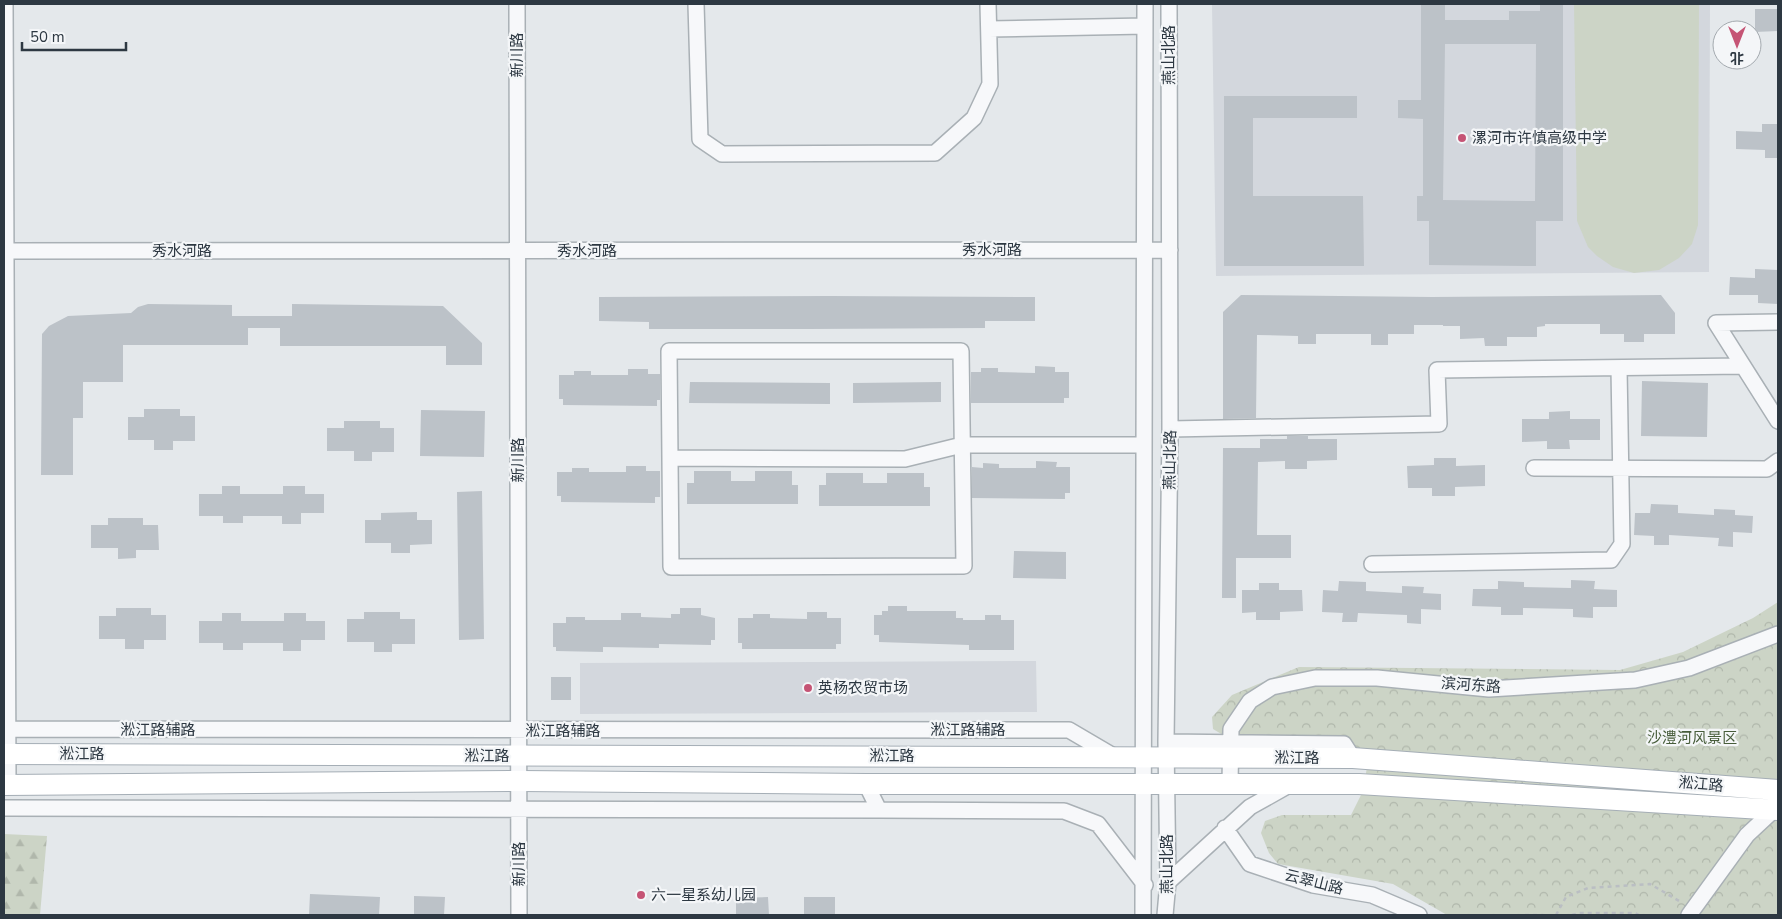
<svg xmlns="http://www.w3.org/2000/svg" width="1782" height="919" font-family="'Nunito Sans','Noto Sans SC',sans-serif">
<defs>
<pattern id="forest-firs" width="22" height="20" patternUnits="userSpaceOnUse" patternTransform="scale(1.25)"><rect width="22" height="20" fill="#ccd4c6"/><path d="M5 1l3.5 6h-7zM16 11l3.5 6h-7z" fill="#b0b7ab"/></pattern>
<pattern id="park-crowns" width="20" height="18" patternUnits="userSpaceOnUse" patternTransform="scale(1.25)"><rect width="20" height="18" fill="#ccd4c6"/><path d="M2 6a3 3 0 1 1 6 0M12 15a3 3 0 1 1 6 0" fill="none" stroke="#b0b7ab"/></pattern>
</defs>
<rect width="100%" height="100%" fill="#e4e8eb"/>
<path fill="#d3d7dd" d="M1212 4H1710L1709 272 1216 276Z
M1036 661 1037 712 580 714V663Z"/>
<path fill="#ccd4c6" d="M1574 4H1699L1698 225 1692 244 1679 258 1659 270 1634 273 1613 267 1597 256 1588 247 1577 221Z"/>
<path fill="url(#forest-firs)" d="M4 834 47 836 40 915H4Z"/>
<path fill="url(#park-crowns)" d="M1778 602V915H1447L1393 884 1278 864 1269 853 1261 833 1265 821 1282 815H1351L1363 791 1370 749 1248 750 1213 729 1212 717 1232 695 1299 667 1620 670 1683 652 1753 618Z"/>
<path fill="#bcc2c8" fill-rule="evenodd" d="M1421 4H1445V20H1509V11H1540V4H1563V221H1536V266L1429 265V221H1417V196H1423V119L1398 118V100H1421ZM1445 44H1536L1535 201 1443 200Z
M1755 9H1778V31L1755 32Z
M1224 96H1357V118H1253V196H1363L1364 266H1224Z
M1762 124H1778V158H1765V150L1736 149V131L1762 132Z
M1755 269 1778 270V304L1758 303V295H1729L1730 277 1755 278Z
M1241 295 1432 297 1661 295 1675 313V334H1644V342H1624V334H1600V324H1545V326L1537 327V337H1507V346H1485L1484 338 1460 339V326H1443V325H1414V334H1388V345H1371V334H1316V344H1298V336L1257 335 1256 418 1223 419V312Z
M830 296 1035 297V321H985V328L811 329H649V322L599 321V297Z
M148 304 232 305V316H292V304L443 306 482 343V365H446V346H280V328H248V345H123V382H83V418H73V475H41L42 334 49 326 68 316 131 313 138 307Z
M1035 366 1055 367V372H1069V398H1064V403H971V372H981V368H998V372L1035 373Z
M628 369H648V374H660V400H657V406L563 405V399H559V375H574V371H591V375H628Z
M1642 381 1708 383 1707 437 1641 436Z
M690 382 830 383V404L689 403Z
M941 382V402L853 403V383Z
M144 409H180V416H195V441H173V450H154V440H128V417H144Z
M421 410 485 411 484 457 420 456Z
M1570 411V419H1600V440H1569L1570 449H1547V441L1522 442V419H1549V412Z
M344 421H380V428H394V452H372V461H354V451H327V428H344Z
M1287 436H1308V439H1337V460L1307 461V469H1285V461L1258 462 1257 535H1291V558H1236V598H1222L1223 448H1260V439H1287Z
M1434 458H1456V466L1485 465V486L1455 487V496H1432V488H1408L1407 466 1434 465Z
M1036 461 1057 462 1056 467H1070V493H1065V499L972 498V467L983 468V463L999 464V468H1036Z
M626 466H646V471H660V497H655V503L561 502V496H557V472H572V468H589V472H626Z
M694 471H731V481H755V471H792V485H798V504H687V483H694Z
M826 473H863V483H887V473H924V487H930V506H819V485H826Z
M222 486H240V494H283V486H305V494H324V513H301V524H282V516H243V523H223V516H199V494H222Z
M482 491 484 639 459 640 457 492Z
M1651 504 1678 505V513L1714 515V509L1735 510V515L1753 516 1752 533 1733 532V547L1718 546 1719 538 1669 535V545H1654V536L1634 535 1635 513H1650Z
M417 512V520H432V544L410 545V553H391V543H365V520H381V513Z
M108 518H143V525H158L159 550H136V558L118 559V548H91V525H108Z
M1014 551 1066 552V579L1013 578Z
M1571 580 1595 581 1594 589 1617 590V607H1593V618L1573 617V609L1523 608V615H1501V607L1472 606 1473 589H1498V581L1524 582V587L1571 588Z
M1339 581 1366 582V591L1402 593V586L1424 587 1423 593 1441 594V610L1421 609V624L1407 623V615L1358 613 1357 622H1342L1343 613 1322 612 1323 590 1338 591Z
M1259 583H1279V590H1302L1303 611 1280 612V620H1256V612L1242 613V590H1259Z
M888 606H907V611H956V618H963V620H985V615H1001V620H1014V650H969V645L879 642V635H874V615H882V611H888Z
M116 608H151V615H166V640H144V649H125V639H99V616H116Z
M680 608H701V615L715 618V640H711V645L659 644V648L603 647V652L556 651V647H553V623H566V617H585V620H621V613H641V617L671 618V614H680Z
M364 612H400V619H415V644H392V652H374V642H347V619H364Z
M807 612H827V618H841V644H836V649H742V643H738V618H753V614H770V618L807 619Z
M222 613H241V621H284V613H306V621H325V640H301V651H283V643H243V650H223V643H199V621H222Z
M551 677H571V700H551Z
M310 894 380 897 379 915H309Z
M414 896 445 897 444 915H414Z
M768 897 769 915H736V898Z
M804 897H835V915H804Z"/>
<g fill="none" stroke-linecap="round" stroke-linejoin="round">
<g stroke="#a9b0b5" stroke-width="18">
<path id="minor" d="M5 4 8 785
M517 4 519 915
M696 4 700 139 722 154 935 153 974 118 990 84 988 4
M989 29 1145 26
M4 251 1170 250
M1778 322 1716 323 1778 421
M669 351H961L964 566 671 567Z
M1170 429 1439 424 1437 370 1743 366
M670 458 905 459 962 445H1143
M1534 468 1767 469 1778 461
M1372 564 1611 560 1622 544 1619 368
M4 729 1069 730 1115 757
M1166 742 1344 744 1353 758
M1230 783 1231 729 1250 701 1272 687 1315 678H1377L1489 689 1635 680 1689 668 1778 634
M866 784 879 810 1064 811 1098 824 1145 885
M4 808 879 810
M1225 828 1250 864 1313 885 1372 895 1419 915
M1168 882 1250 807 1291 784
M1143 915 1145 4
M1165 915 1168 882 1166 742 1170 429 1169 4
M1689 915 1747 835 1778 806"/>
</g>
<g stroke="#a5aeb6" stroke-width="22">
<path id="major" d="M4 754 1353 758 1778 790
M4 785 520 781 866 784H1359L1778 810"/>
</g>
<path stroke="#babec3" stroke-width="2.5" stroke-dasharray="4 4" stroke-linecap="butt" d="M1525 915H1543
M1556 915 1566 897 1588 888 1650 884 1681 902
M1572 915 1579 913H1635L1639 915"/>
<use href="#minor" stroke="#f7f8fa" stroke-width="15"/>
<use href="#major" stroke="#fff" stroke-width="20"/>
</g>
<g fill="#c55475" stroke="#f4f6f8" stroke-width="2">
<circle cx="1462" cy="138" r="5"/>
<circle cx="808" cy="688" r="5"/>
<circle cx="641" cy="895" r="5"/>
</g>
<g text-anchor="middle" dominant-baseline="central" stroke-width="4.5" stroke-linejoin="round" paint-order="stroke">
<g font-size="15" fill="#2d3842" stroke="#f4f6f8">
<text transform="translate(517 55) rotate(-90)">新川路</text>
<text transform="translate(1169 55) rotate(-90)">燕山北路</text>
<text x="992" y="250">秀水河路</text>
<text x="182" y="251">秀水河路</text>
<text x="587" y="251">秀水河路</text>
<text transform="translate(518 460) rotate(-90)">新川路</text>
<text transform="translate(1170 460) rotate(-89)">燕山北路</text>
<text transform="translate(1471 685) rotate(4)">滨河东路</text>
<text x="158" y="730">淞江路辅路</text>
<text x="968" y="730">淞江路辅路</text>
<text x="563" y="731">淞江路辅路</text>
<text x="82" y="754">淞江路</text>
<text x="487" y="756">淞江路</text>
<text x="892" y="756">淞江路</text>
<text x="1297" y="758">淞江路</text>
<text transform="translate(1701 784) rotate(5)">淞江路</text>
<text transform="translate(519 864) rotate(-90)">新川路</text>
<text transform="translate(1167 864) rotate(-90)">燕山北路</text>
<text transform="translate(1314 882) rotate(14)">云翠山路</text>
</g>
<g font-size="15" fill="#2d3842" stroke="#f4f6f8" text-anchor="start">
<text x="1472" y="138">漯河市许慎高级中学</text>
<text x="818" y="688">英杨农贸市场</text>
<text x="651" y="895">六一星系幼儿园</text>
</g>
<g font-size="15" fill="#475d3b" stroke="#f4f6f8">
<text x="1692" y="738">沙澧河风景区</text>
</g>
</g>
<rect width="1782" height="919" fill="none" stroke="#2d3842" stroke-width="10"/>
<g transform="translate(1737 45) rotate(180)"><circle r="24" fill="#f4f6f8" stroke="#a4aaaf"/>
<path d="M0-4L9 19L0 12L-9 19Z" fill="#c55475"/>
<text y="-8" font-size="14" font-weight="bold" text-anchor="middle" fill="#2d3842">北</text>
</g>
<path d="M22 42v8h104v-8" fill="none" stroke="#2d3842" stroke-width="2.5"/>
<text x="30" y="42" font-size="15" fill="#2d3842" stroke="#f4f6f8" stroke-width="4" paint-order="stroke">50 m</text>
</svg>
